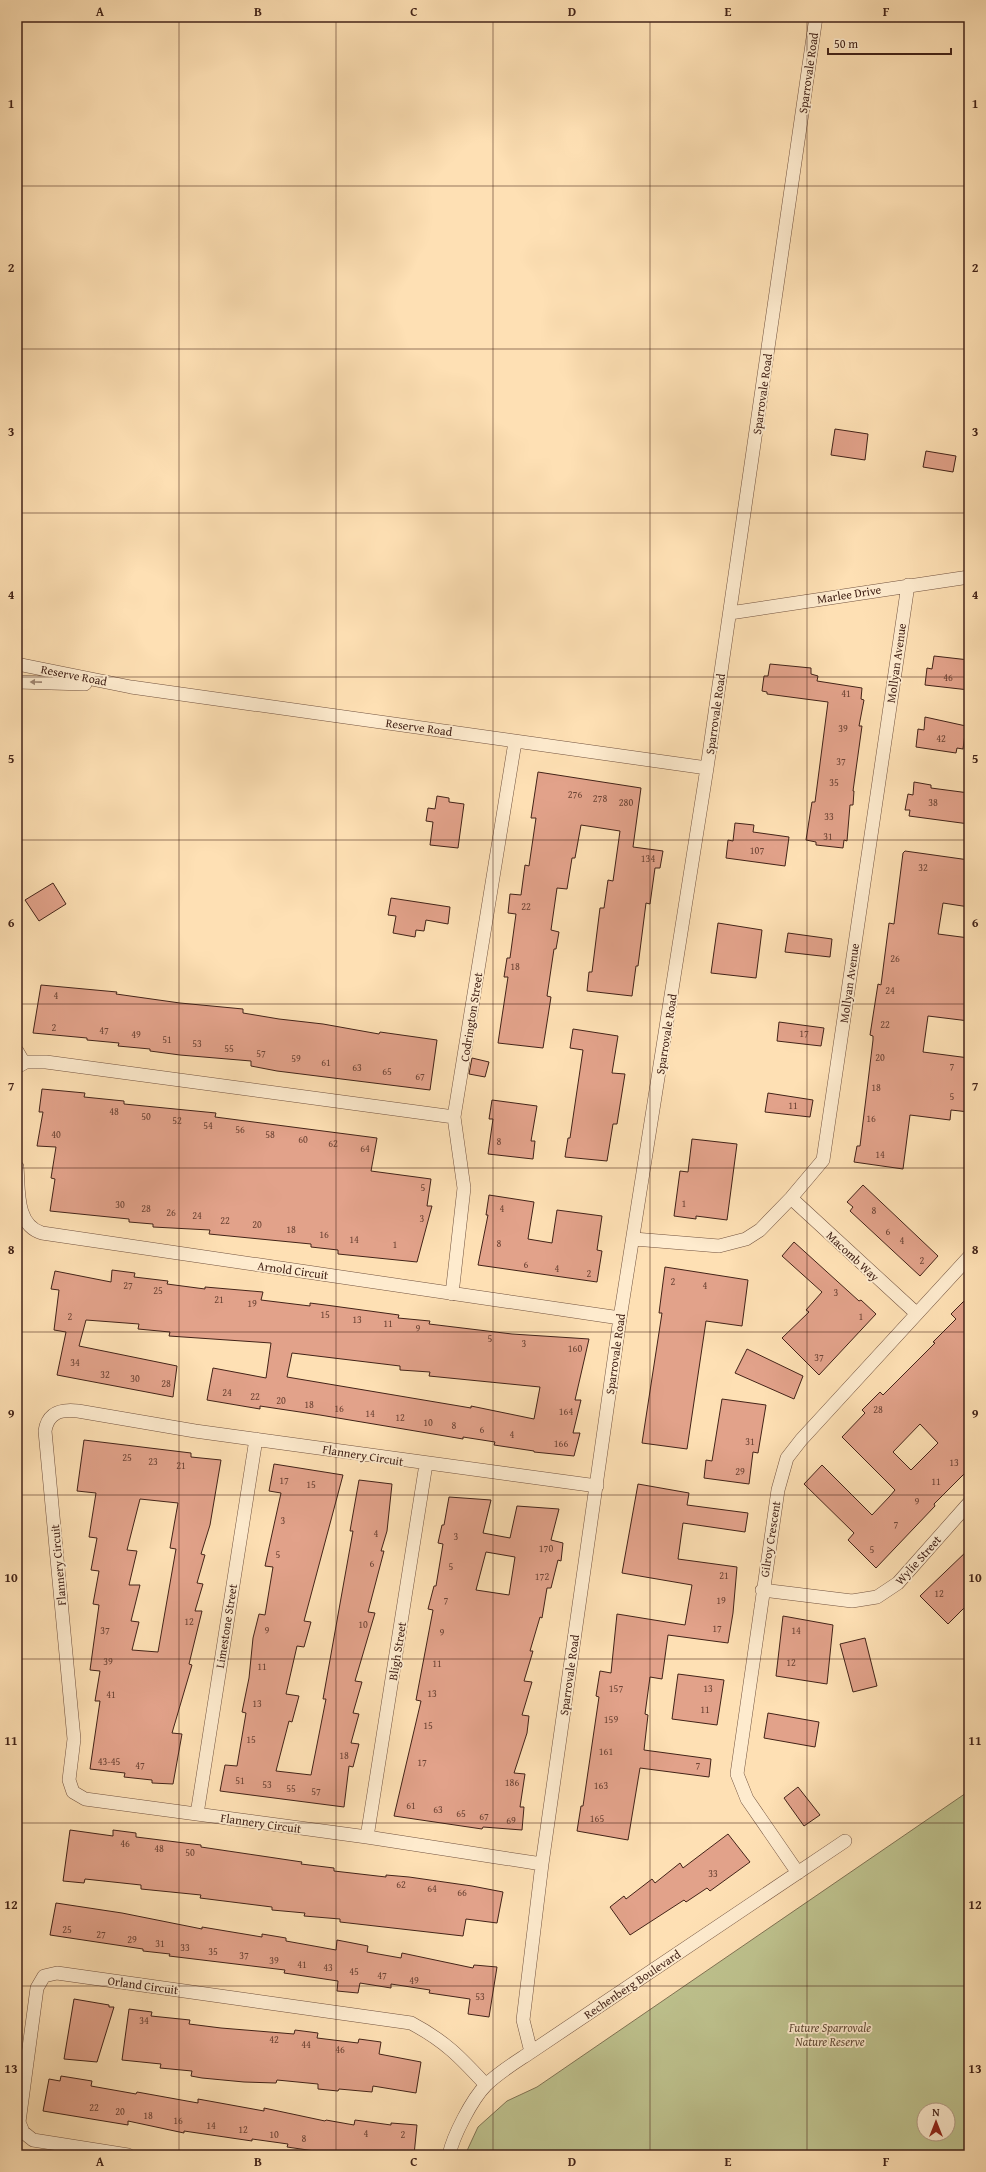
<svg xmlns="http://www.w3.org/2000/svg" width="986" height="2172" font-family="'Gentium Book Plus',serif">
<rect width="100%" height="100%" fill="#fee0b4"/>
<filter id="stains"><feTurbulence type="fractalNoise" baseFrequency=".005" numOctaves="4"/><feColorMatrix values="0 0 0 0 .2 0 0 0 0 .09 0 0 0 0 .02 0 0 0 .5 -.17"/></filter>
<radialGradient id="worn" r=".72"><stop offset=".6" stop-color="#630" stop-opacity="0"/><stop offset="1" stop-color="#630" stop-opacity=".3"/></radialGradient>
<path fill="#bec28e" stroke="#807253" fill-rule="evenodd" d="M969 1791V2155H465L478 2127 507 2101 537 2087ZM924 2110H948V2134H924Z"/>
<path fill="#e2a28a" stroke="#432318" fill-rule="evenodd" d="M835 429 868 434 865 460 831 455Z
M926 451 956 456 953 472 923 467Z
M934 656 969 660V690L925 685 927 668 932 669Z
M770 664 811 668V674L818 676 817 681 862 688 861 699 864 700 859 726H862L853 791H854L853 805H850L847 841 844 840 843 848 816 845V842L806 840 812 802H815L828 702 767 694V692L762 691 764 676H768Z
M925 717 966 726 963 749 957 748 956 753 916 747 918 729 924 730Z
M538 772 641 788 633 847 663 851 660 868H655L650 904 646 903 638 966H636L632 996 587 991 589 972H592L600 908H604L608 880 613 881 620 831 581 825 575 858H572L567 889 557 888 551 930 559 932 556 949H554L547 996 551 997 543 1048 498 1043 508 977H504L507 958H510L516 914 508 913 510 894 521 895 525 865 529 866 536 818H531Z
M914 782 931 785V788L969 793V824L909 816 910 810H905L908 794 913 795Z
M437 796 449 798V802L464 804 458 848 430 845 433 822 426 821 428 808 435 809Z
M735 823 754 825 753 832 789 837 785 866 726 858 728 840 733 841Z
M905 851 969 860V907L943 903 938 934 969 938V1021L928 1016 923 1052 969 1058V1112L951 1110 950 1120 910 1115 903 1169 854 1162 857 1146H860L866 1098 873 1040V1036L870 1035 878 984 881 985 889 923 894 924 903 853Z
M53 883 66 904 39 921 25 900Z
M391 898 450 907 448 924 426 920 424 931 416 930 415 937 393 933 396 916 388 915Z
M718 923 762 930 756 978 711 973Z
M788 933 832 939 830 957 785 952Z
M41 985 117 992 116 994 180 1003 243 1009V1013L279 1019 323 1024 379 1034 380 1032 437 1040 430 1090 277 1071 251 1066V1061L180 1055 150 1051V1049L118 1046 119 1043 87 1040V1038L33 1033Z
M779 1022 824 1028 821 1046 777 1041Z
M573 1029 618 1036 612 1073 625 1074 617 1124H613L607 1161 565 1157 568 1138H570L583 1050 570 1048Z
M472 1058 489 1062 485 1077 469 1074Z
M42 1089 85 1093 84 1097 124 1101V1104L216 1113 215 1117 377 1138 371 1171 431 1179 427 1206H432L417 1262 338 1254V1250L311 1247V1244L209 1234 210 1230 153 1227V1224L129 1222V1219L50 1211 55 1179 51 1178 56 1147 37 1146 43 1112H39Z
M768 1093 813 1100 810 1117 765 1112Z
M492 1100 537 1106 531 1141H535L533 1159 488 1154 493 1119H489Z
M692 1139 737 1144 727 1220 696 1216V1219L674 1216 680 1171 688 1172Z
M863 1185 938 1256 920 1276 850 1211 853 1207 847 1202Z
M489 1195 534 1202 528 1239 552 1243 557 1210 602 1216 597 1250 602 1251 597 1282 478 1265 488 1215H486Z
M794 1242 859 1301 861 1300 876 1314 819 1375 782 1338 809 1312 806 1310 822 1292 782 1256Z
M665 1267 748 1280 742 1326 706 1321 687 1449 642 1443 662 1313H659Z
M112 1270 135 1273 134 1277 168 1281 167 1284 205 1289V1287L263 1292 261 1300 310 1306V1303L333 1306 399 1315 398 1318 430 1321 429 1324 512 1334 589 1339 575 1400H581L573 1433H580L574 1456 534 1452V1451L494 1445 495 1442 463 1437V1439L320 1415 260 1406V1409L207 1400 213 1368 266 1378 271 1343 169 1336 170 1332 138 1329 139 1324 86 1320 79 1346 177 1366 173 1397 57 1375 66 1332 54 1330 59 1290 51 1289 55 1271 111 1282ZM292 1353 400 1366V1370L430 1372 429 1376 540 1387 534 1419 471 1406V1408L287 1377Z
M969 1296V1469L934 1504 935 1506 876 1568 848 1540 854 1533 804 1484 822 1465 872 1515 890 1496 895 1490 842 1437 865 1413 862 1410 880 1392 883 1395 935 1343 933 1342 956 1319 951 1314ZM920 1424 938 1443 911 1470 893 1452Z
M747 1349 803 1376 794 1399 735 1373Z
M722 1399 766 1405 758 1453 753 1452 749 1484 704 1478 706 1460 712 1461Z
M84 1440 191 1453V1457L221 1460 210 1525 201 1554 205 1555 197 1583 203 1584 195 1611H202L189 1664 192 1665 172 1733 182 1734 173 1784 152 1783V1780L124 1777 125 1773 90 1769 100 1701H95L100 1671 90 1670 99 1605 93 1604 99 1571 91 1570 97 1538 89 1537 96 1493 77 1491ZM140 1499 178 1503 170 1548 176 1549 158 1652 132 1650 139 1622 131 1621 140 1585H129L137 1551 127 1550Z
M274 1464 343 1475 304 1621 311 1622 304 1647 297 1646 286 1694 299 1696 292 1722 289 1721 276 1771 311 1775 326 1699H323L353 1531H350L359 1480 392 1484 387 1531 381 1551H384L368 1612 375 1613 355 1681 362 1682 353 1713 359 1714 351 1743 359 1744 353 1767 349 1766 344 1807 220 1791 225 1765 237 1766 246 1713 242 1712 249 1678 253 1638 259 1614 265 1615 273 1567 265 1566 281 1493 269 1491Z
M638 1484 689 1493 687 1505 748 1513 745 1532 683 1523 678 1559 737 1567 733 1613 728 1643 668 1635 662 1679 650 1677 645 1714 648 1715 644 1750 711 1759 709 1777 640 1768 628 1840 577 1831 581 1806H583L599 1697 596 1696 600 1671 611 1673 617 1614 685 1625 692 1585 622 1573Z
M449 1497 491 1500 483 1533 510 1538 517 1506 559 1509 551 1540 563 1543 561 1561 558 1560 551 1588H547L542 1618 540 1617 530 1651H533L524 1681 532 1682 522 1715 529 1716 527 1733 514 1773 525 1774 520 1807H524L522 1830 483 1827 482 1829 394 1816 421 1701 416 1700 433 1610 428 1609 434 1586H436L443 1544 438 1543 442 1525H444ZM486 1552 515 1557 509 1595 476 1590Z
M969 1549V1603L948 1624 920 1596Z
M783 1616 833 1625 827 1684 776 1676Z
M865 1638 877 1686 853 1692 840 1644Z
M678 1674 724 1680 717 1725 672 1719Z
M768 1713 819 1722 815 1747 764 1738Z
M798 1787 820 1815 804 1826 784 1798Z
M70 1830 113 1836V1830L136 1833V1837L201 1845V1847L302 1862 301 1864 334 1868V1871L386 1877V1875L409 1877 472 1886 503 1892 497 1923 466 1919 463 1936 340 1922V1919L304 1916 305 1913 272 1910V1907L200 1898 201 1895 141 1889V1885L85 1879 84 1883 63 1881Z
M728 1834 750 1862 710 1891 707 1888 686 1902 684 1900 630 1935 610 1907 624 1896 626 1899 652 1879 655 1883 680 1863 683 1868Z
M56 1903 122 1913 202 1929V1927L262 1937V1934L286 1938V1941L336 1950 337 1940 368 1946 367 1952 401 1958 402 1953 473 1968 474 1965 497 1967 489 2017 468 2014 470 1999 429 1993 430 1990 391 1984V1988L360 1983 358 1993 337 1991 338 1981 284 1973 285 1970 169 1956 170 1954 143 1951V1949L50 1935Z
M74 1999 109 2005V2007H114L97 2062 64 2059Z
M129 2009 152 2012 151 2016 190 2020 189 2024 221 2028 294 2034 295 2030 318 2033 317 2038 358 2043 359 2039 381 2042 379 2054 421 2062 416 2093 373 2086 372 2092 339 2089 338 2091 318 2089V2084L277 2080 276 2083 244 2082 202 2078 191 2076 192 2071 160 2068 161 2064 122 2060Z
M61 2076 92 2081 91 2086 136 2094 137 2092 198 2103V2099L264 2111V2108L325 2121 326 2120 354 2125 355 2120 391 2125V2123L417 2125 414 2155H342L287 2147 288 2144 252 2139V2141L184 2131V2133L128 2121V2125L43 2111 49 2079 60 2081Z"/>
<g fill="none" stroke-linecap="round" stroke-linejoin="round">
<g stroke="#72523f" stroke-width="14">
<path id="minor" d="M730 613 969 577
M17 664 131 687 707 768
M17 682 85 684
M17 1051 24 1063
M17 1067 26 1062H46L454 1117
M17 1167C19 1189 15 1225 42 1233L620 1318
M791 1198 916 1313
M634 1239 719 1246 746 1239 760 1230 791 1198 823 1160 908 585
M452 1294 464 1188 454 1117 515 742
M762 1590 852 1601 877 1597 898 1583 969 1503
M197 1814 256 1439
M367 1837 426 1464
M542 1864 367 1837 85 1799 73 1792 69 1780 74 1739 45 1431C48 1412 61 1409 78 1411L195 1431 597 1486
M798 1873 747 1799 737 1774 778 1490 787 1458 801 1440 969 1257
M531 2052 523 2020 542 1864 620 1318 707 768 816 17
M128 2155 33 2140 23 2132 19 2122 37 1988 44 1976 57 1973 411 2023C445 2041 460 2057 486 2085
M449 2155C453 2136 472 2099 486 2085 499 2072 516 2062 531 2052L845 1841"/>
</g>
<use href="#minor" stroke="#feebce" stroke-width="13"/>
</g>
<defs><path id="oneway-solid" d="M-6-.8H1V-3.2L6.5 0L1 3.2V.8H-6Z"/></defs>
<use fill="#a08773" href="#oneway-solid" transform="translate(36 682) rotate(-179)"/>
<path fill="none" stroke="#432318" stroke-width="1" stroke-opacity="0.55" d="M179 17V2155M336 17V2155M493 17V2155M650 17V2155M807 17V2155M17 186H969M17 349H969M17 513H969M17 677H969M17 840H969M17 1004H969M17 1168H969M17 1332H969M17 1495H969M17 1659H969M17 1823H969M17 1986H969"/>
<g text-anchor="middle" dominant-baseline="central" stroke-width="3.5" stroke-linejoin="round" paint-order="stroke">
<g font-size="10" fill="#6b4334">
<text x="948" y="677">46</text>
<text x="846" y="693">41</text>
<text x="843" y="728">39</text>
<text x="941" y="738">42</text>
<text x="841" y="761">37</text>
<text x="834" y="782">35</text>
<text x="575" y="794">276</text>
<text x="600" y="798">278</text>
<text x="626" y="802">280</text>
<text x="933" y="802">38</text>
<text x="829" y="816">33</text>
<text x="828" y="836">31</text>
<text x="757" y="850">107</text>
<text x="648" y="858">134</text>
<text x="923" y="867">32</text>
<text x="526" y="906">22</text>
<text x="895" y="958">26</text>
<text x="515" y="966">18</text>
<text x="890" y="990">24</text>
<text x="56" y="995">4</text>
<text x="885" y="1024">22</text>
<text x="54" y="1027">2</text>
<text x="104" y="1030">47</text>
<text x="804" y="1033">17</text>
<text x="136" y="1034">49</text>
<text x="167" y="1039">51</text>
<text x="197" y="1043">53</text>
<text x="229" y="1048">55</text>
<text x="261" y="1053">57</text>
<text x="880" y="1057">20</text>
<text x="296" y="1058">59</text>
<text x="326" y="1062">61</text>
<text x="952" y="1066">7</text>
<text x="357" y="1067">63</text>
<text x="387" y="1071">65</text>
<text x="420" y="1076">67</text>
<text x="876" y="1087">18</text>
<text x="952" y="1096">5</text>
<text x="793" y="1105">11</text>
<text x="114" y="1111">48</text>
<text x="146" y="1116">50</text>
<text x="871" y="1118">16</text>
<text x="177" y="1120">52</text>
<text x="208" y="1125">54</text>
<text x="240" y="1129">56</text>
<text x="56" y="1134">40</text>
<text x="270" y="1134">58</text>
<text x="303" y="1139">60</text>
<text x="499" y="1141">8</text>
<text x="333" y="1143">62</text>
<text x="365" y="1148">64</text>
<text x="880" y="1154">14</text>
<text x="423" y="1187">5</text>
<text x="684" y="1203">1</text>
<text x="120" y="1204">30</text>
<text x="146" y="1208">28</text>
<text x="502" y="1208">4</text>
<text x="874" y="1210">8</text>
<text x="171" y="1212">26</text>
<text x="197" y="1215">24</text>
<text x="422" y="1218">3</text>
<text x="225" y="1220">22</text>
<text x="257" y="1224">20</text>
<text x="291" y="1229">18</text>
<text x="888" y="1231">6</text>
<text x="324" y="1234">16</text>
<text x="354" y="1239">14</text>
<text x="902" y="1240">4</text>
<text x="499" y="1243">8</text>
<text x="395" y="1244">1</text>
<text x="922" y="1260">2</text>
<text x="526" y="1264">6</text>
<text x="557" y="1268">4</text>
<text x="589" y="1273">2</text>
<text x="673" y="1281">2</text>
<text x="128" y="1285">27</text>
<text x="705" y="1285">4</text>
<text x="158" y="1290">25</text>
<text x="836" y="1292">3</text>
<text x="219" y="1299">21</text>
<text x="252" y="1303">19</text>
<text x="325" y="1314">15</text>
<text x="70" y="1316">2</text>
<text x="861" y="1316">1</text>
<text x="357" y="1319">13</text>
<text x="388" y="1323">11</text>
<text x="418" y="1328">9</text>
<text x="490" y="1338">5</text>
<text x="524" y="1343">3</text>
<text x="575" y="1348">160</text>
<text x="819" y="1357">37</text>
<text x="75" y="1362">34</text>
<text x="105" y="1374">32</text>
<text x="135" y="1378">30</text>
<text x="166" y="1383">28</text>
<text x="227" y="1392">24</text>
<text x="255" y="1396">22</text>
<text x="281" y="1400">20</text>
<text x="309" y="1404">18</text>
<text x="339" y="1408">16</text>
<text x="878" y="1409">28</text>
<text x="566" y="1411">164</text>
<text x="370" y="1413">14</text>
<text x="400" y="1417">12</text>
<text x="428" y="1422">10</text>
<text x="454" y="1425">8</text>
<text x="482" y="1429">6</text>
<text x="512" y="1434">4</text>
<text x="750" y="1441">31</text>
<text x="561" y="1443">166</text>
<text x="127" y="1457">25</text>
<text x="153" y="1461">23</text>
<text x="954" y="1462">13</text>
<text x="181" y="1465">21</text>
<text x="740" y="1471">29</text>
<text x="284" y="1480">17</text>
<text x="936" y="1481">11</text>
<text x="311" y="1484">15</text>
<text x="917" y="1501">9</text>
<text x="283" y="1520">3</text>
<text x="896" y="1524">7</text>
<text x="376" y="1533">4</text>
<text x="456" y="1536">3</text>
<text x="546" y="1548">170</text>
<text x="872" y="1549">5</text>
<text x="278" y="1554">5</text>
<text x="372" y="1563">6</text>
<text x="451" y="1566">5</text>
<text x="724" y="1575">21</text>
<text x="542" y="1576">172</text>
<text x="939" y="1593">12</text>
<text x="446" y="1600">7</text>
<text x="721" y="1600">19</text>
<text x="189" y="1621">12</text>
<text x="363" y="1624">10</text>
<text x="717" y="1628">17</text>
<text x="105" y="1630">37</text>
<text x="267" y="1630">9</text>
<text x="796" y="1630">14</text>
<text x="442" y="1632">9</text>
<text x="108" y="1661">39</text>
<text x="791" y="1662">12</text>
<text x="437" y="1663">11</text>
<text x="262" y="1666">11</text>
<text x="616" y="1688">157</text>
<text x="708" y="1688">13</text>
<text x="432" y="1693">13</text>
<text x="111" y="1694">41</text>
<text x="257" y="1703">13</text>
<text x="705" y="1709">11</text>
<text x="611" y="1719">159</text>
<text x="428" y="1725">15</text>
<text x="251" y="1739">15</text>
<text x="606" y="1751">161</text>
<text x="344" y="1755">18</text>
<text x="109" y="1761">43-45</text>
<text x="422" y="1762">17</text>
<text x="140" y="1765">47</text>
<text x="698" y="1765">7</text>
<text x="240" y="1780">51</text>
<text x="512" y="1782">186</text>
<text x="267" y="1784">53</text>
<text x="601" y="1785">163</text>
<text x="291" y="1788">55</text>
<text x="316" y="1791">57</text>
<text x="411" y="1805">61</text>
<text x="438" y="1809">63</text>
<text x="461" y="1813">65</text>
<text x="484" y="1816">67</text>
<text x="597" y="1818">165</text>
<text x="511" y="1820">69</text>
<text x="125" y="1843">46</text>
<text x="159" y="1848">48</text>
<text x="190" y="1852">50</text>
<text x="713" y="1873">33</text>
<text x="401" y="1884">62</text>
<text x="432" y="1888">64</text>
<text x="462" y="1892">66</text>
<text x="67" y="1929">25</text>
<text x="101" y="1934">27</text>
<text x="132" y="1939">29</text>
<text x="160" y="1943">31</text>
<text x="185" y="1947">33</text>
<text x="213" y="1951">35</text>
<text x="244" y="1955">37</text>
<text x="274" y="1960">39</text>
<text x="302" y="1964">41</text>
<text x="328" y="1967">43</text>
<text x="354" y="1971">45</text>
<text x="382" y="1975">47</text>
<text x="414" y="1980">49</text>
<text x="480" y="1996">53</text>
<text x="144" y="2020">34</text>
<text x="274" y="2039">42</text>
<text x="306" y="2044">44</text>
<text x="340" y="2049">46</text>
<text x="94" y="2107">22</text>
<text x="120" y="2111">20</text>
<text x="148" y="2115">18</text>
<text x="178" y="2120">16</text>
<text x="211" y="2125">14</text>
<text x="243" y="2129">12</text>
<text x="366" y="2133">4</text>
<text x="274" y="2134">10</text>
<text x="403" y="2134">2</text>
<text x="304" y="2138">8</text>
</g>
<g font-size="12" fill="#432318" stroke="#feebce">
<text transform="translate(808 73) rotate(-82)">Sparrovale Road</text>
<text transform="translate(762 394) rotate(-82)">Sparrovale Road</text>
<text transform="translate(849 594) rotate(-9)">Marlee Drive</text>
<text transform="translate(896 663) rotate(-82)">Mollyan Avenue</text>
<text transform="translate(74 675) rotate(11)">Reserve Road</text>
<text transform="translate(715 714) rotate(-82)">Sparrovale Road</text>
<text transform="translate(419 727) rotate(8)">Reserve Road</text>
<text transform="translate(849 983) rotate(-82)">Mollyan Avenue</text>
<text transform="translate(471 1017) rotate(-81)">Codrington Street</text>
<text transform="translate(666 1034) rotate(-81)">Sparrovale Road</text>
<text transform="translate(853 1256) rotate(43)">Macomb Way</text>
<text transform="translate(293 1270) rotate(8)">Arnold Circuit</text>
<text transform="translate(615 1354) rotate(-82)">Sparrovale Road</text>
<text transform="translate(363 1455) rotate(9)">Flannery Circuit</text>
<text transform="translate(770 1539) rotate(-81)">Gilroy Crescent</text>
<text transform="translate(918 1560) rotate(-48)">Wylie Street</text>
<text transform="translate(58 1565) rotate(-95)">Flannery Circuit</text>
<text transform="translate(226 1626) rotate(-81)">Limestone Street</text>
<text transform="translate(397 1651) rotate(-81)">Bligh Street</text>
<text transform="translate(569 1675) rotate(-82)">Sparrovale Road</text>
<text transform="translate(261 1823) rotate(8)">Flannery Circuit</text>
<text transform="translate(632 1984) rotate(-34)">Rechenberg Boulevard</text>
<text transform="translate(143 1985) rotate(8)">Orland Circuit</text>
</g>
<g font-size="12" font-style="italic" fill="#624b36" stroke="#feebce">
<text x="830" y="2027">Future Sparrovale<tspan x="830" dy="14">Nature Reserve</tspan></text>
</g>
</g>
<rect width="986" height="2172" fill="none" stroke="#fee0b4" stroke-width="44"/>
<g transform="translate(936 2122)"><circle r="19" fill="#feebce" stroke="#b39b85"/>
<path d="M0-3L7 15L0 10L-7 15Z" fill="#8f2418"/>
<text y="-6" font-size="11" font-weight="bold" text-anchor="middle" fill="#432318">N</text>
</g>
<path d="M828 48v6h123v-6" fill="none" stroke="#432318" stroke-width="2"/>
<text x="834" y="48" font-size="12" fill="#432318" stroke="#feebce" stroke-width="3" paint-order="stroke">50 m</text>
<rect x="22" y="22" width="942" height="2128" fill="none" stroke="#432318" stroke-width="1.5"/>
<g font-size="13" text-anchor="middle" font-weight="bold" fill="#432318">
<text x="100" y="16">A</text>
<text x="258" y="16">B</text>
<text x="414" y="16">C</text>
<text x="572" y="16">D</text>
<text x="728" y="16">E</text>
<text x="886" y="16">F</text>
<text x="11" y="108">1</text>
<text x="975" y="108">1</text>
<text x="11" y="272">2</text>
<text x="975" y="272">2</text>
<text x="11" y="436">3</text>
<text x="975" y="436">3</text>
<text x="11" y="599">4</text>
<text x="975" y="599">4</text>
<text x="11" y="763">5</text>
<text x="975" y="763">5</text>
<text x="11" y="927">6</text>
<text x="975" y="927">6</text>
<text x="11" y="1091">7</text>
<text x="975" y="1091">7</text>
<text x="11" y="1254">8</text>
<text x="975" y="1254">8</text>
<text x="11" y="1418">9</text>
<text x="975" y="1418">9</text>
<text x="11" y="1582">10</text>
<text x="975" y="1582">10</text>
<text x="11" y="1745">11</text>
<text x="975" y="1745">11</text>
<text x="11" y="1909">12</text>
<text x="975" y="1909">12</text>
<text x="11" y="2073">13</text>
<text x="975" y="2073">13</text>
<text x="100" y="2166">A</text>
<text x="258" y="2166">B</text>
<text x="414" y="2166">C</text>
<text x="572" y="2166">D</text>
<text x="728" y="2166">E</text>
<text x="886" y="2166">F</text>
</g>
<rect width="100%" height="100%" filter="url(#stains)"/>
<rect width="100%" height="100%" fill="url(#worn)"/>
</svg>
